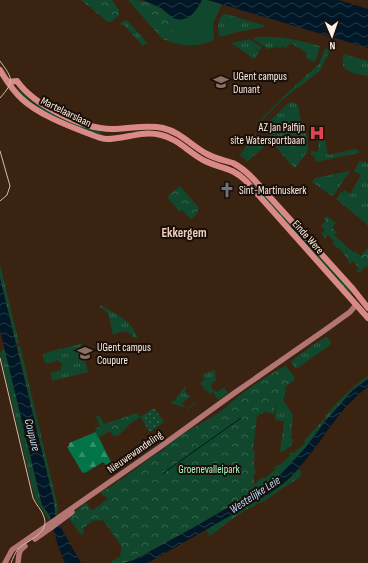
<svg xmlns="http://www.w3.org/2000/svg" width="368" height="563" font-family="'Sofia Sans Condensed',sans-serif">
<defs>
<pattern id="grass-tufts" width="24" height="20" patternUnits="userSpaceOnUse"><rect width="24" height="20" fill="#11482d"/><path d="M3 7l-1-3M5 7V3M7 7l1-3M15 17l-1-3M17 17v-4M19 17l1-3" fill="none" stroke="#35634b"/></pattern>
<pattern id="forest-firs" width="22" height="20" patternUnits="userSpaceOnUse"><rect width="22" height="20" fill="#017547"/><path d="M5 1l3.5 6h-7zM16 11l3.5 6h-7z" fill="#34906a"/></pattern>
<pattern id="park-crowns" width="20" height="18" patternUnits="userSpaceOnUse"><rect width="20" height="18" fill="#11482d"/><path d="M2 6a3 3 0 1 1 6 0M12 15a3 3 0 1 1 6 0" fill="none" stroke="#35634b"/></pattern>
<pattern id="garden-dots" width="8" height="8" patternUnits="userSpaceOnUse"><rect width="8" height="8" fill="#11482d"/><path d="M2 2h.1M6 6h.1" fill="none" stroke="#35634b" stroke-width="1.8" stroke-linecap="round"/></pattern>
<pattern id="water-waves" width="16" height="10" patternUnits="userSpaceOnUse"><rect width="16" height="10" fill="#001727"/><path d="M0 5q4-4 8 0t8 0" fill="none" stroke="#263946"/></pattern>
</defs>
<rect width="100%" height="100%" fill="#3a2311"/>
<path fill="url(#grass-tufts)" d="M224 14H226L263 25 265 27 237 32 220 37C217 29 217 20 224 14Z
M125 20 128 21 147 43 143 46 123 24 121 25 119 24Z
M258 37C281 36 298 40 320 46L316 60 314 62 306 58 308 54 291 43 286 48 282 46 280 48 277 47 268 49 252 38Z
M249 39 250 40 262 47 254 59 231 43Z
M325 48 330 50 320 71 283 99 258 124 257 123 284 96 319 64Z
M344 54 368 61V76C353 73 338 73 344 54Z
M19 89 29 99 42 108 100 131 103 136C81 129 58 121 39 109 31 104 24 98 17 91Z
M291 102 295 103 298 106 302 127 307 136 308 143 307 152 295 168C282 157 274 142 263 128L285 106Z
M255 134 259 138V140H261L265 146 247 162 245 160V158H243L240 155Z
M324 136 328 155 355 149 358 150 359 153 316 162 315 157 311 155V151L318 152 319 137Z
M360 161H364L368 164V225L336 199 341 192 343 193 344 190 350 194 361 175 356 172 354 173V171L358 164V162Z
M350 171 333 196 331 195 312 182 315 178Z
M263 192 353 293 350 295 260 195Z
M0 264 19 343 16 344 0 278Z
M100 305C114 313 132 320 137 337L133 338C129 328 121 332 113 334L108 313 100 307Z
M326 337 329 339 331 343 330 345 298 368H295L292 363 291 361 313 345Z
M81 344 88 372 52 381 51 373 61 370 60 367 62 366V364L61 362H59L58 360 47 364V363H45L43 355 45 354V353L62 348V349H64V348Z
M20 345 58 508 57 514 55 516 54 502 17 346Z
M5 349 42 505 49 513 51 519 49 520 35 499 0 353 2 350Z
M215 370 216 381C212 382 210 386 212 390L217 392 226 386V387L224 388 228 393 218 400 213 392 210 394 207 390 206 391 200 383 206 379 203 378V374Z
M368 376V379L353 390 327 420 324 418C337 402 351 387 368 376Z
M185 386 186 388 185 389V392L187 395 191 396 182 403 186 408H188L198 402 189 409 169 402 174 401Z
M283 400 293 415 291 439H294C292 446 287 450 280 452L284 421 275 420 276 403Z
M323 420 325 421 306 447 285 470 269 484 202 522 262 478H265L276 469 274 468 277 465H280L291 455H288L291 452 294 453 305 443 304 441Z"/>
<path fill="url(#forest-firs)" d="M96 432 111 462 106 465 103 462 85 473 82 472 67 447 69 446V443Z"/>
<path fill="url(#park-crowns)" d="M81 0H112L119 10V15L111 22H108Z
M128 0C141 0 148 1 159 7 167 11 171 18 181 19L167 41 163 39 158 34Z
M180 186 199 208 196 215 191 219 182 210 179 211 167 197Z
M327 216 336 223 332 228 337 232 334 235 353 252 354 251 361 256 368 247V266L366 268 364 267 360 273 356 271 359 268 353 261 350 264 348 262 349 260 341 251V250L332 243 334 241 328 235 325 238 321 234 325 230 321 226 326 220 324 219Z
M285 366H286L295 378C294 382 287 384 285 388L286 390 285 393V397L283 398V400L275 404 274 415H272V413L264 412 263 414H259V415L257 416 253 451 255 452C254 460 253 466 256 473L254 474V484L256 491 191 529 134 560 124 563H112L111 562 120 556 122 547 103 520 93 521 83 528 84 533 81 535 69 518 78 509 86 503 91 509 93 510 108 499 105 496H103L101 492 112 486 159 452 162 451C177 435 201 424 220 412 227 407 232 401 239 396 254 385 269 374 285 366Z
M137 413 140 417 130 424 118 436H113L110 431 98 438 95 429 100 426 96 417 99 415 104 424Z
M299 469 300 470 301 476 264 501 244 511 228 522 210 536 206 529 270 493 288 480Z"/>
<path fill="url(#garden-dots)" d="M154 408 164 422 150 432 140 417Z"/>
<path fill="#11482d" d="M202 0H208L222 4 213 24 214 40C198 48 183 46 167 41L178 23 177 22V21H180L181 19C192 18 197 9 202 0Z"/>
<path fill="url(#water-waves)" d="M143 0H202C196 11 188 24 173 18 169 15 165 11 161 8 155 5 149 3 143 0Z
M208 0H339L368 9V48Z
M0 278 54 502 55 514 60 526 81 563H65L58 546 50 516 42 505 0 330Z
M368 379V387C338 408 322 443 298 469 290 479 280 486 270 493L148 563H124L134 560 191 529 269 484 285 470 306 447 328 418 353 390Z"/>
<g fill="none" stroke-linecap="round" stroke-linejoin="round">
<path stroke="#001727" stroke-width="1" d="M162 474 241 418"/>
<path stroke="#b27572" stroke-width="5.5" d="M35 539 52 527 72 512
M5 563 12 550 160 447 233 394 325 330 350 312 356 305
M18 563C19 555 18 551 25 546"/>
<path stroke="#d98986" stroke-width="6" d="M0 70C6 80 13 91 22 99 38 114 66 125 87 133 93 135 100 139 107 139 125 139 143 130 161 135 179 139 190 154 205 161 222 169 232 167 246 181L368 318
M8 82 17 81C34 105 82 129 112 129 129 129 147 124 163 128 180 132 192 146 207 154 216 159 224 160 233 163 243 168 251 176 258 184L353 289 368 308"/>
<path stroke="#cebcb0" stroke-width="1" d="M0 61C13 79 15 81 0 98
M0 151 10 186 7 195 0 201
M0 358 33 498C36 505 42 510 44 517 50 534 27 540 18 549 15 553 13 558 11 563"/>
</g>
<defs>
<g id="university-bare" transform="scale(1.2)"><path d="M0-5L7-2L0 1L-7-2ZM-4 1L0 2.5L4 1V4Q0 6-4 4Z" fill="#8d6e63" stroke="#1a0f08" stroke-width="2.5" paint-order="stroke"/></g>
<g id="hospital-bare" transform="scale(1.2)"><path d="M-5-5h3v3.5h4V-5h3V5h-3V1.5h-4V5h-3Z" fill="#e0444e" stroke="#1a0f08" stroke-width="2.5" paint-order="stroke"/></g>
<g id="church-bare" transform="scale(1.2)"><path d="M-1.2-6h2.4v3.5h3.3v2.4h-3.3V6h-2.4V-.1h-3.3v-2.4h3.3Z" fill="#6b7280" stroke="#1a0f08" stroke-width="2.5" paint-order="stroke"/></g>
</defs>
<g fill-rule="evenodd">
<use href="#university-bare" x="221" y="82"/>
<use href="#hospital-bare" x="317" y="133"/>
<use href="#church-bare" x="227" y="190"/>
<use href="#university-bare" x="85" y="353"/>
</g>
<g text-anchor="middle" dominant-baseline="central" stroke-width="4" stroke-linejoin="round" paint-order="stroke">
<g font-size="11" fill="#feeee3" stroke="#1a0f08" text-anchor="start">
<text x="233" y="76">UGent campus<tspan x="233" dy="13">Dunant</tspan></text>
<text x="305" y="127" text-anchor="end">AZ Jan Palfijn<tspan x="305" dy="13">site Watersportbaan</tspan></text>
<text x="239" y="190">Sint-Martinuskerk</text>
<text x="97" y="347">UGent campus<tspan x="97" dy="13">Coupure</tspan></text>
</g>
<g font-size="11" fill="#feeee3" stroke="#1a0f08">
<text transform="translate(66 112) rotate(26)">Martelaarslaan</text>
<text transform="translate(308 237) rotate(48)">Einde Were</text>
<text transform="translate(135 452) rotate(-35)">Nieuwewandeling</text>
</g>
<g font-size="11" fill="#9dfac5" stroke="#1a0f08">
<text x="209" y="469">Groenevalleipark</text>
</g>
<g font-size="12" font-style="italic" fill="#b3dcf9" stroke="#1a0f08">
<text transform="translate(32 435) rotate(76)">Coupure</text>
<text transform="translate(255 495) rotate(-33)">Westelijke Leie</text>
</g>
<g font-size="13" font-weight="bold" fill="#efcfba" stroke="#1a0f08">
<text x="184" y="233">Ekkergem</text>
</g>
</g>
<g transform="translate(332 36) rotate(178)" stroke="#1a0f08" stroke-width="3" paint-order="stroke">
<path d="M0-3L7 15L0 10L-7 15Z" fill="#feeee3"/>
<text y="-6" font-size="11" font-weight="bold" text-anchor="middle" fill="#feeee3">N</text>
</g>
</svg>
